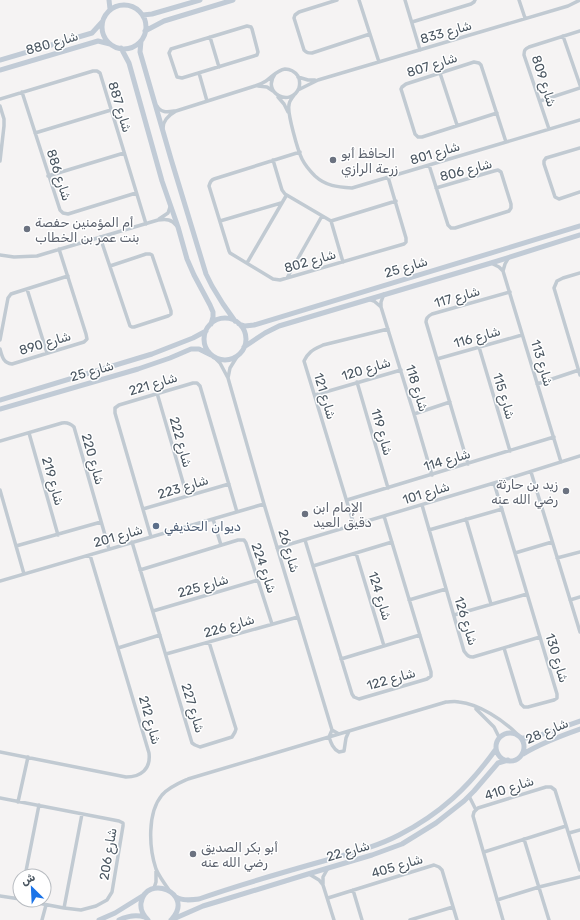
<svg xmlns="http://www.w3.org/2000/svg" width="580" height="920" font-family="Rubik,'Noto Naskh Arabic',sans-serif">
<rect width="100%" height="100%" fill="#f5f3f3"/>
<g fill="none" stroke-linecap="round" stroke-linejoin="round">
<path stroke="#c1cad2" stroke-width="3.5" d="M337 0 299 12 295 15 294 18 304 50C307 53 308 53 312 53L370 34
M359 0 379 62
M405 0 420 50
M519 0 525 18
M412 22 471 4 474 2 475 0
M247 26 251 27 252 29 258 52 257 55 182 78 177 77 169 53 171 49Z
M563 36 580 85
M210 37 219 67
M199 73 207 101
M440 73 457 125
M298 77 308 80H315
M258 86 267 87 273 91
M298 90 318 80 568 6 580 0
M22 92 60 210 63 213 68 214 136 193
M295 94C292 98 289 101 289 105 287 113 298 151 302 159 305 165 310 171 315 176 326 186 337 187 352 188L580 120
M278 97 284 104 288 112
M0 99 93 71H97L100 73 146 224
M540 101 580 88
M0 106 4 119V126L0 161
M157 106C161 113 167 112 175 111
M497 113 422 137H418L415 134 401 89 402 87 406 84 474 62 479 63 481 65 506 142
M163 128C163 120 169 115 176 111L255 86C259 85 263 83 266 81 272 77 277 70 285 69 290 69 295 72 298 76 300 80 300 84 299 88 291 108 261 93 275 74
M549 129 524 55C524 50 525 49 529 47L580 31
M35 133 111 110
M580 148 546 158 544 161V164L555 197 559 199 580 192
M300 152 214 179C211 180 210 182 209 186L229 251 230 253 273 279 280 280 404 244 406 242V238L388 177
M273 160 282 190 285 194 331 221 396 201
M429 165 448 225 451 228H455L509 211 511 208V204L501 172 498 170 494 171 436 188
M48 176 124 153
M159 219 168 213 170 207
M220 221 281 203
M331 221 343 262
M100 237 130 326 132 327H134L168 316 171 314V311L152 255 150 254H146L110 266
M0 255 14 257 37 256 158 220C167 219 171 219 177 226
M247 263 286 196
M491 263 499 267 503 271 561 462
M503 271 505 264 509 257
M580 273 563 278 557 281 554 288 580 375
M287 278 322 216
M27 289 47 353
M384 294 381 302V307L414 414 432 475
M368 299 374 301 381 307
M0 340 8 298 11 294 14 293 68 276
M479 347 510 451
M0 349C2 356 3 363 12 364L84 342 87 339 86 334 59 249
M214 357 220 363 228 378 264 504 332 730 339 734
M437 359 522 335
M228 378 230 368 238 355
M357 382 388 488
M537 384 579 370
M157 393 187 496
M315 395 401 370
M414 414 450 402
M29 433 58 535
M0 441 62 423C67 422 70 423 74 427L109 549
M468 464 426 322C426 318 428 316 432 314L510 292
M531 472 580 632
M494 483 557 694V698L554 700 528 707H524L521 704 504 648
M0 490 24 574
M347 500 554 437
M422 505 464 651C467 655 468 657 473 657L540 637
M143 509 229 484
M213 519 221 545
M466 519 491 604
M354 525 304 361C309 351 313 350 323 345L388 329
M429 530 502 509
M151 537 115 413V408L119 405 193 383H197L200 386 237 512
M305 540 352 694 354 697 359 699 427 679 431 676V672L384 516
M132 542 192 743 195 745 200 747 232 737 235 732 236 729 209 642
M16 546 101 522
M277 548 494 483 580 456
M356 553 384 646
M515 553 552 542
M557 558 580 552
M313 566 392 542
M140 570 238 540H244L246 543 272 624
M0 581 264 504
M409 600 446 589
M570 600 580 597
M153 611 258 580
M454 615 527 594
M118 648 160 635
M166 654 298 617
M341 659 420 635
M476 709 494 727 499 737
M332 730 329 737C331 743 333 749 339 752L344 751 346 738 349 731
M0 752 126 777C141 777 151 769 149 753L90 555
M469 796 476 810
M0 798 119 821 123 823V826L112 892 107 900 96 906 81 910 64 908 22 900
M18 802 28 757
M569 833 580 830
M524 839 549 920
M484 852 566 826
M309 874 319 880 323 885 334 920
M25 876 39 805
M323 884V877L328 868
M154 888 156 882V871
M169 890C164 883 159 876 156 869 149 848 147 813 162 795 169 787 179 783 188 779L446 702C450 702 455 701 459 702 479 704 503 720 517 734
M353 890 362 920
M0 896 20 899
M328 898 434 865 439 867 442 870 457 920
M497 900 539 887 580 877
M64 908 82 814
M42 920 46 905
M410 920 453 907
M503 920 473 816 474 812 478 808 546 787H551L555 790 580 870"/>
<path stroke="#c1cbd6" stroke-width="5" d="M109 0 110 9
M102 27a22 22 0 1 1 44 0a22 22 0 1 1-44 0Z
M143 15 152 14 200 0
M145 31 164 21 233 0
M141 41 140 52 171 159 206 274 212 286 223 304 235 321
M121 48 129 63 162 181 178 227 187 259 194 275 210 305 213 312V317L211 324
M0 60 92 33 102 22
M0 70 98 41 110 44
M204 339a21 21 0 1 1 42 0a21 21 0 1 1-42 0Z
M239 324 245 326 254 325 580 226
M244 347 265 333 279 326 491 263 580 235
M0 400 152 354 193 338 206 331
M0 409 138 369 170 358 191 349H199L211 355
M496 747a14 14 0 1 1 28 0a14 14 0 1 1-28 0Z
M522 738H528L535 737 580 721
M523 754C541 743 560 736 580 729
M176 897C182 901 191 900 199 899 241 884 284 872 327 860 351 853 376 847 399 835 440 814 469 787 496 749
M99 920 115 913 144 895
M119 920C127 916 135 914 145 917
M148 920C143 915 140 910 141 903 146 873 195 893 172 919
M171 920 203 906 223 900 308 874 372 855 402 844 436 823 464 801 474 791 498 763 508 760"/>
</g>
<g fill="#6b7280" stroke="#fff" stroke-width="1.5">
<circle cx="333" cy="160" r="4"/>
<circle cx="27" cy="229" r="4"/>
<circle cx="566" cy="491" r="4"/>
<circle cx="305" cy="514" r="4"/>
<circle cx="193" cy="854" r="4"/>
</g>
<circle fill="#5c6f8a" stroke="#fff" stroke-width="1.5" cx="156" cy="526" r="4"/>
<g text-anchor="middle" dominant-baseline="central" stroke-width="3" stroke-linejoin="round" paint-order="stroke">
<g font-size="13" fill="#4a5661" stroke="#fff">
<text transform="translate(446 32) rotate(-16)">شارع 833</text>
<text transform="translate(52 43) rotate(-16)">شارع 880</text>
<text transform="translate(432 65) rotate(-18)">شارع 807</text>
<text transform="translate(544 81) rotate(72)">شارع 809</text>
<text transform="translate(120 107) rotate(73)">شارع 887</text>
<text transform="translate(435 153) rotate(-17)">شارع 801</text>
<text transform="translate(466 170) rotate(-15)">شارع 806</text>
<text transform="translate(59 175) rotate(72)">شارع 886</text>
<text transform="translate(310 261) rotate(-16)">شارع 802</text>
<text transform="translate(406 267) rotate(-17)">شارع 25</text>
<text transform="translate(457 297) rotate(-16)">شارع 117</text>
<text transform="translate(477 337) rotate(-16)">شارع 116</text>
<text transform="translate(45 343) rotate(-17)">شارع 890</text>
<text transform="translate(542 363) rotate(73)">شارع 113</text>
<text transform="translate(366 369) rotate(-17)">شارع 120</text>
<text transform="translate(92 371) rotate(-16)">شارع 25</text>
<text transform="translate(153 384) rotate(-17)">شارع 221</text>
<text transform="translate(417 388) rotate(73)">شارع 118</text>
<text transform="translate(325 396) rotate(73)">شارع 121</text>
<text transform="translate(504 396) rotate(73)">شارع 115</text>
<text transform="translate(382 432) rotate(74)">شارع 119</text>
<text transform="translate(181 442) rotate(74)">شارع 222</text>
<text transform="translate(93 459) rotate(74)">شارع 220</text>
<text transform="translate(447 460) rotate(-17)">شارع 114</text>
<text transform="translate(53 481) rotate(74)">شارع 219</text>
<text transform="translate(183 487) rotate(-17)">شارع 223</text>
<text transform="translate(426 493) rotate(-17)">شارع 101</text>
<text transform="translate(118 536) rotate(-16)">شارع 201</text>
<text transform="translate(289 551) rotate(73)">شارع 26</text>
<text transform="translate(264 568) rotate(71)">شارع 224</text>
<text transform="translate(203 586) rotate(-16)">شارع 225</text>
<text transform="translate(380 596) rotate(73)">شارع 124</text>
<text transform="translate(466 621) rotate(73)">شارع 126</text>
<text transform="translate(229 626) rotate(-16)">شارع 226</text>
<text transform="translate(557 658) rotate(73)">شارع 130</text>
<text transform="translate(391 679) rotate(-16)">شارع 122</text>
<text transform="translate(193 708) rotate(73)">شارع 227</text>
<text transform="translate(150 720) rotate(74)">شارع 212</text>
<text transform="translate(547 731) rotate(-23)">شارع 28</text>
<text transform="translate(509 788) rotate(-18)">شارع 410</text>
<text transform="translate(348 851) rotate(-16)">شارع 22</text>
<text transform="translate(108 854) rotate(-81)">شارع 206</text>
<text transform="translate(397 866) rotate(-17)">شارع 405</text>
</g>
<g font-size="13" fill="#5b616d" stroke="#fff" text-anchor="start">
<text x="341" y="153">الحافظ أبو<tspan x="341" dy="15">زرعة الرازي</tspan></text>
<text x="35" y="222">أم المؤمنين حفصة<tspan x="35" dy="15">بنت عمر بن الخطاب</tspan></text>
<text x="558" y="484" text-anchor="end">زيد بن حارثة<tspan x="558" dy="15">رضي الله عنه</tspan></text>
<text x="313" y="507">الإمام ابن<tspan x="313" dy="15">دقيق العيد</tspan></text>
<text x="201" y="847">أبو بكر الصديق<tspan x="201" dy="15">رضي الله عنه</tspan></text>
</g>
<g font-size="13" fill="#4e5e75" stroke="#fff" text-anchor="start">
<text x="164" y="526">ديوان الحذيفي</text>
</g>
</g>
<g transform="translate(32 888) rotate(336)"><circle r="19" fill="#ffffff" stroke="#b7bbc0"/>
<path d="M0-3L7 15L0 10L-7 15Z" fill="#1a73e8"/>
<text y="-6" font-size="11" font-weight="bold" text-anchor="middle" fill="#4a5661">ش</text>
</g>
</svg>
